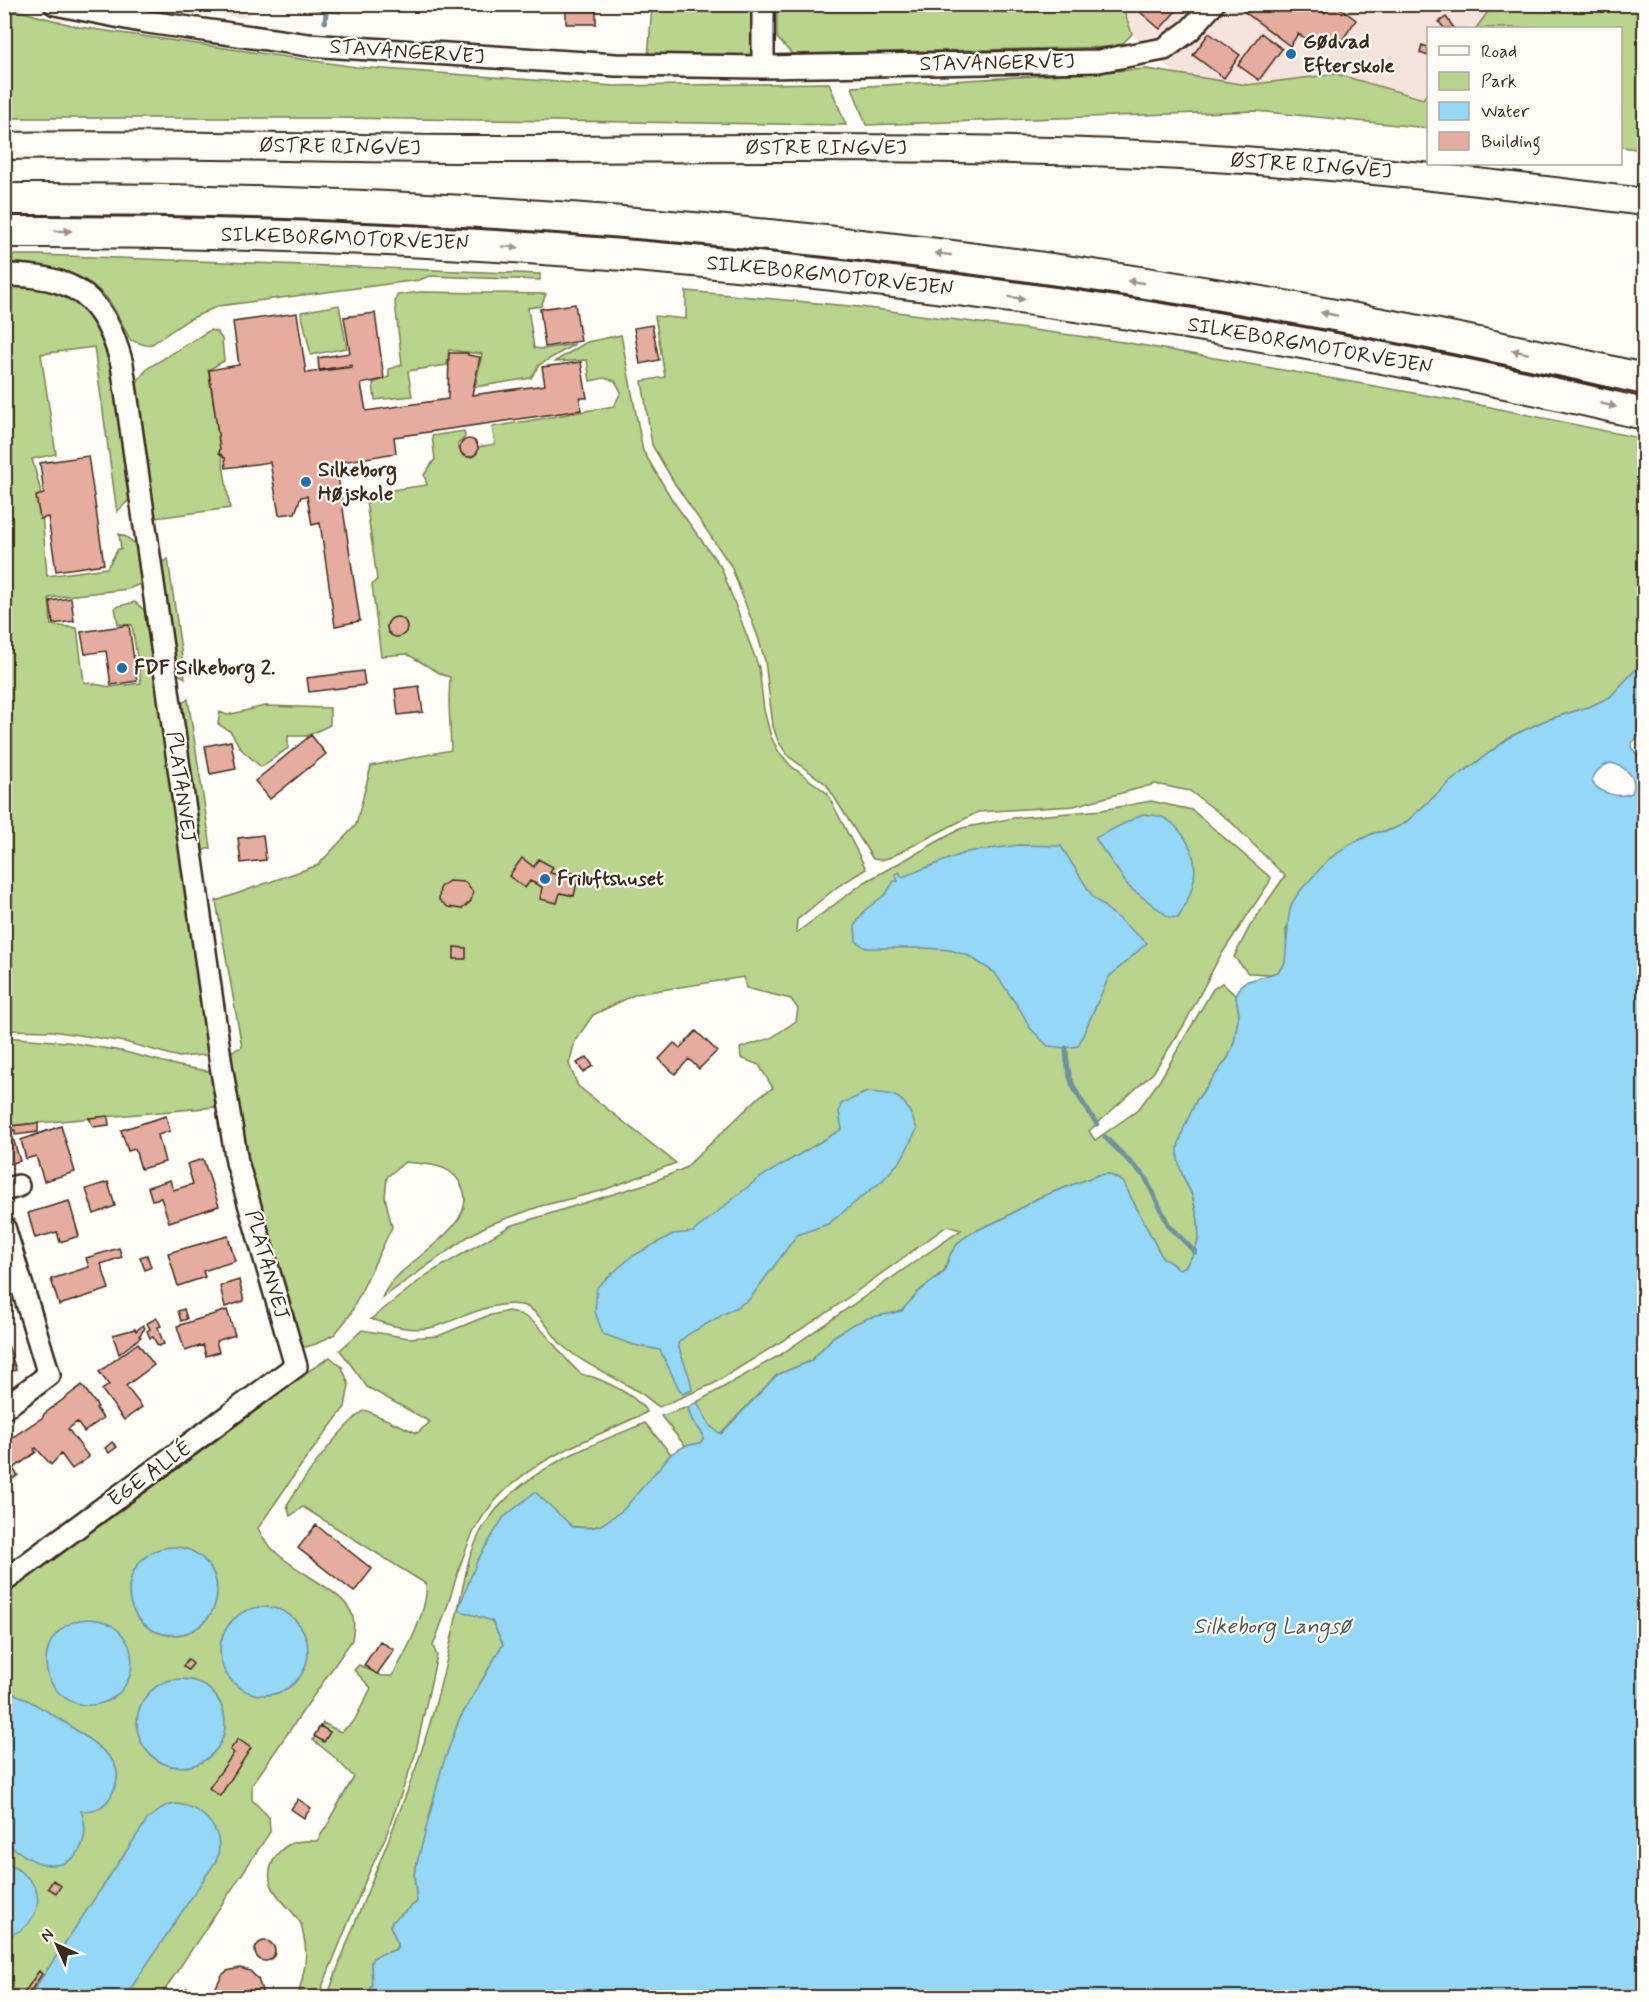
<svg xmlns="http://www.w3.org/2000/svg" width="1649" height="2002" font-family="Mynerve,sans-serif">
<rect width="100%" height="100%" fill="#fdfcf7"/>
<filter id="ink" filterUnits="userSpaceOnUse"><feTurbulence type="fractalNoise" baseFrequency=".0167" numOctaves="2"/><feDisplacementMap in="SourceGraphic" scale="12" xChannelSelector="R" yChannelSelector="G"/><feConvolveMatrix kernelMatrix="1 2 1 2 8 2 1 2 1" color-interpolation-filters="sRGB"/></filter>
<g filter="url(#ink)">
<path fill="#f6e4dc" d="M175 5H263L241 18Z
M1122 5H1493L1476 28H1428V92L1424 99 1336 74 1247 85 1175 74 1132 34Z"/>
<path fill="#b9d48c" stroke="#7a7f55" stroke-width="1.5" d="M777 4 1122 5 1132 34 1119 47 792 54 777 38Z
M282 5H342L340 13Z
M652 5H755L756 58 648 59Z
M1493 5H1644V150L1621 147 1620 28H1476Z
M4 7 79 27 356 67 614 86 829 83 846 125 339 118H5Z
M1147 69 1247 85 1336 74 1423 99 1428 92V128L1256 111 866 125 852 87Z
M4 255H40L540 274V280L430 276 419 280 218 306 188 320 152 344 145 345 130 340C123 326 115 307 105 296 77 266 41 265 5 265Z
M5 285C25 286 48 286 67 296 110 321 113 372 120 417 124 444 128 471 131 498L117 512 94 347 41 354 56 454 32 459 40 488 47 576 107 568 118 549H121L119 534C144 542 140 561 143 583L128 589 49 598 51 625 77 628 84 682 110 687 141 683 132 625 118 624 115 607 135 602 144 610 215 1054 179 1057 125 1042 52 1031 5 1030Z
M686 291 860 307 1123 342 1471 403 1644 439V661L1610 697 1591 706 1544 721 1512 736 1450 782 1404 824 1391 830 1374 833 1351 844 1328 860 1286 930 1287 955 1285 963 1278 972 1271 974 1248 973 1234 957 1250 926 1285 876 1231 822 1190 791 1155 784 1074 806 978 812 891 857 882 860 873 859 826 784 788 756 778 741 773 726 765 661 758 637 731 566 675 484 652 445 642 381 665 377 655 316 686 319Z
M421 292 546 294 541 306 528 308 534 348 543 349 575 344 539 365 531 378 475 387 482 354 449 350 447 365 408 371 412 396 375 400 373 383 389 377V369L402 365 395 302 397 295Z
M339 305 347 348 311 355 301 312Z
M210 330 217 332 222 339 224 361 208 370 230 508 155 518 135 394 138 380 148 368Z
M621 335 643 451 673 501 721 567 759 668 764 710 771 737 779 752 791 766 827 793 866 869 837 887 797 920 796 933 865 882 962 828 1014 818 1102 810 1151 801 1192 810 1271 878 1269 883 1219 958 1184 1025 1153 1073 1089 1131 1095 1140 1138 1110 1160 1080 1213 989 1222 983 1236 996 1239 1014 1234 1043 1228 1058 1196 1101 1182 1174 1192 1195 1198 1219 1199 1237 1195 1252 1185 1267 1179 1269 1162 1257 1123 1182 1109 1174 1098 1175 1038 1198 1004 1218 971 1233 959 1242 951 1253 944 1271 917 1293C915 1298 907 1304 902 1311L852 1325 833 1337 811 1361 777 1375 720 1434 710 1426 697 1402 780 1355 961 1230 947 1226 824 1315 713 1384 659 1407C652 1402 645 1395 637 1391 611 1374 587 1367 563 1346 551 1335 539 1308 521 1305 491 1300 462 1319 434 1327 413 1332 391 1326 371 1319L428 1274 510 1226 652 1182 685 1168 760 1096 773 1088 759 1065 741 1058 740 1048 771 1038 796 1021 798 1009 791 999 746 988 744 977 636 994 593 1015 575 1041 569 1064 578 1086 676 1163 601 1191 541 1206 488 1225 469 1236 382 1298C394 1262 479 1231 463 1189 453 1163 430 1165 405 1162L387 1177 385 1197 392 1227 350 1315 335 1334 316 1344 306 1347 300 1345 271 1259 251 1170 237 1121 228 1057 232 1051 242 1047 216 901 318 865 356 825 371 766 451 750 449 701 450 677 443 675 407 654 381 656 372 585 377 579 365 494 427 485 424 475 435 459 432 436 464 431 465 437 457 445 463 456 472 457 477 453 478 447 495 444 492 427 614 406 621 392 615 381 604 378 590 381 587 360 554 362 587 342Z
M168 559 185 678 174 672 160 568 164 561Z
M188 699 211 848 200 851 178 706Z
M265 706 330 708V725L307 736H288V748L261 767 241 749 231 732 218 724 220 712 227 715Z
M4 1037 67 1042 121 1051 179 1066 213 1072 215 1107 5 1126Z
M508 1311C542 1315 555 1353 580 1373 584 1376 589 1376 593 1377 611 1384 636 1396 647 1412 585 1443 511 1463 475 1529 464 1550 457 1575 450 1598 445 1614 439 1630 433 1646L437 1655 415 1755 386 1836 367 1877 318 1997H298C302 1978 309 1958 304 1938 303 1934 302 1928 301 1924 290 1903 255 1888 276 1856 287 1841 299 1840 317 1841L330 1821V1818L354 1777 333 1756 313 1740 323 1723 341 1732 354 1721 371 1688 354 1670 359 1665 382 1676H392C405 1655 429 1609 426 1584L303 1507 290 1516 287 1505C303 1479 340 1427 365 1410L417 1433 430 1422 367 1387 340 1350 362 1330 409 1338 438 1336 487 1316Z
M330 1357 342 1367 349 1385 345 1407 302 1464 258 1528C273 1568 346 1586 353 1617 355 1625 353 1632 352 1640L252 1785V1800L269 1817 270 1832 160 1997H5L4 1596 217 1440 293 1381Z
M688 1407 692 1420 703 1434 704 1439 700 1443 685 1446 661 1416Z
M645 1423 671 1454C653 1476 628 1514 601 1525 593 1529 582 1527 573 1527L492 1621 503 1644 459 1720 414 1875 417 1902 392 1922 390 1926C408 1961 387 1945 371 1962L372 1984 366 1997 327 1998C356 1912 396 1831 423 1746 443 1685 455 1621 469 1559 473 1549 477 1538 482 1529 518 1471 585 1448 645 1423Z"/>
<path fill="#94d7f6" stroke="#7092a0" stroke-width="1.5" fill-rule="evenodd" d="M1644 661V730L1632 743 1631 747 1640 759 1644 762V1997H366L372 1984 371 1962 373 1958C392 1946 407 1959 390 1926L392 1922 417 1902 414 1875 442 1767 459 1720 503 1644 492 1621 458 1610 477 1561 503 1518 535 1492 573 1527 591 1528 601 1525 623 1510 672 1453 685 1446 700 1443 703 1439V1434L692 1420 688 1407 697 1402 710 1426 721 1434 777 1375 811 1361 833 1337 852 1325 868 1318 902 1311C906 1304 915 1298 917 1293L944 1272 951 1253 959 1242 971 1233 1004 1218 1038 1198 1098 1175 1109 1174 1123 1182 1162 1257 1179 1269 1185 1267 1195 1252 1199 1237 1198 1219 1192 1195 1182 1174 1178 1160V1147L1183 1130 1196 1101 1228 1058 1234 1043 1239 1014 1236 996 1240 986 1245 982 1278 972 1285 963 1289 914 1292 903 1300 891 1328 860 1351 844 1374 833 1391 830 1404 824 1450 782 1512 736 1544 721 1591 706 1610 697ZM1611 763C1625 766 1639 778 1632 793 1619 799 1599 793 1592 782 1593 773 1602 765 1611 763Z
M1143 814C1149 815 1156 815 1162 817 1171 820 1177 828 1183 835 1203 863 1195 891 1178 918L1169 917 1129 887 1095 838Z
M1019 845 1061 846 1093 897 1147 943 1109 977 1078 1046 1066 1048 1048 1046 1030 1028 1021 1011 995 973 969 956 950 950 925 948H866L856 941 855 925 865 910 886 894 894 881H898L895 874 899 872 902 877 967 852Z
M867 1092C901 1094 904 1096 917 1129L901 1160 883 1180 828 1224 797 1235 749 1300 687 1335 678 1343C681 1360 691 1374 692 1390L683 1394 679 1389 660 1350 634 1345 603 1334 595 1312 597 1287 631 1257 673 1234 693 1232 756 1180 842 1129 839 1112 841 1104Z
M129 1591a44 44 0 1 1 88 0a44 44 0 1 1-88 0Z
M220 1651a44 44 0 1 1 88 0a44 44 0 1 1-88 0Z
M46 1662a43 43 0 1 1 86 0a43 43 0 1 1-86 0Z
M137 1723a44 44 0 1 1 88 0a44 44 0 1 1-88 0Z
M5 1690C25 1695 107 1746 115 1765 120 1776 116 1786 111 1796 103 1809 95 1811 81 1811 91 1835 81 1866 50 1865 33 1864 18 1851 5 1842Z
M177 1804C204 1807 227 1833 216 1861L125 1997H29L147 1820 165 1806Z
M4 1861C16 1868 31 1877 36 1890 43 1911 25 1935 5 1935Z"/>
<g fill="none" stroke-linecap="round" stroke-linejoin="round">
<path stroke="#7092a0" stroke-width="5" d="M325 22 327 4
M1066 1048C1067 1085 1077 1094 1097 1124
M1105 1137 1145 1177 1169 1226 1195 1252"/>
</g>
<path fill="#e6ad9e" stroke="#3b2a1e" stroke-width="1.5" d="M549 4H596V24H566V7H549Z
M1134 4H1182L1160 29 1133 6Z
M1234 4H1318L1316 7 1324 13 1331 4H1334L1356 20 1339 45 1327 37 1321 44 1318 43 1317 45 1298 34 1290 46Z
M1446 17 1454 28H1444L1439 22Z
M1209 33 1240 55 1224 78 1193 55Z
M1261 33 1282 49 1259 80 1238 65Z
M1422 45 1428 47V56L1420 53Z
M575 304 581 341 545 347 540 309Z
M297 313 306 373 352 367V365L319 370 318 358 350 353 344 317 375 313 384 379 361 384 366 411 448 399 449 353H468V355L480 357 472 395 545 385 542 367 581 362 587 398H580L581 410 394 437 396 453 336 463 360 621 335 626 320 523 312 525 307 496 301 497 295 513 279 515 270 462 226 468 225 458 219 453 220 449 209 370 239 365 233 322Z
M652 325 659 360 640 364 634 328Z
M460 448a9 9 0 1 1 18 0a9 9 0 1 1-18 0Z
M88 456 104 564 56 571 48 517 40 519 36 496 44 494 40 463Z
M71 598 74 621 53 624 50 601Z
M387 627a10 10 0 1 1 20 0a10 10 0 1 1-20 0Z
M129 625 137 681 111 685 106 651 85 654 81 632Z
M363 671 365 685 309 692 307 678Z
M419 686 423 712 398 715 395 689Z
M311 735 326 754 270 799 255 781Z
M231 741 236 769 210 774 205 746Z
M263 835 266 860 241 863 238 838Z
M522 858 534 867 538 859 553 867 550 873 562 876 563 871 579 874 574 896 560 893 557 903 540 899 542 887 530 881 525 888 509 876Z
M449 881 465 882 473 892 471 901 462 909 448 907 439 900 440 887Z
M454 947 466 948V959H454Z
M696 1031 717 1051 699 1069 689 1059 675 1074 659 1059 674 1043 680 1048Z
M587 1057 593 1066 583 1072 577 1063Z
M108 1116 109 1125 93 1127 89 1118Z
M166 1116 170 1131 158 1135 165 1162 141 1169 135 1149 128 1151 121 1130Z
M38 1123V1132L15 1135V1130L11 1131V1126Z
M61 1126 75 1172 44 1181 36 1156 26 1159 21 1140Z
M13 1138 20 1161 4 1165V1140Z
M203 1159 219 1206 169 1222 161 1198 152 1200 148 1187 170 1180 173 1190 193 1184 187 1164Z
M108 1182 115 1206 94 1214 86 1189Z
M69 1201 79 1236 60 1242 57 1232 35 1238 28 1213Z
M228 1236 235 1261 203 1271 205 1277 178 1286 168 1253Z
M119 1248 122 1257 101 1264 109 1289 59 1305 51 1279 89 1267 86 1258Z
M147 1255 151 1267 145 1270 140 1257Z
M239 1280 244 1301 225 1307 220 1286Z
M184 1309 187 1319 181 1321 178 1311Z
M227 1310 235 1335 216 1341 219 1352 206 1356 203 1345 185 1351 177 1326Z
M157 1318 161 1326 158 1327 160 1334 164 1344 158 1346 153 1337 150 1338 147 1331 150 1329 147 1323Z
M143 1325 145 1328 139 1336 141 1337 119 1354 113 1335 135 1329 136 1331Z
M6 1339 16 1370 4 1373V1340Z
M138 1343 154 1365 126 1386 142 1407 124 1420 102 1390 109 1385 99 1372Z
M82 1385 98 1407 96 1408 103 1418 84 1432 77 1422 68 1429 89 1457 72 1469 61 1454 51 1465 36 1448 34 1449 36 1452 13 1469 18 1475 4 1485V1443L43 1417 44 1414Z
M112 1442 117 1447 109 1453 105 1448Z
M316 1525 372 1569 354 1592 298 1548Z
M380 1641 394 1650 377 1674 364 1665Z
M188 1659 193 1664 188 1670 183 1666Z
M320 1726 330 1732 324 1742 314 1736Z
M238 1739 251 1748 220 1796 209 1788 234 1753 230 1750Z
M298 1799 311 1808 304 1818 291 1809Z
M53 1880 61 1886 56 1893 48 1888Z
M255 1951a10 10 0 1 1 20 0a10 10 0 1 1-20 0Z
M240 1968 250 1971 258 1979 262 1990 261 1998H217L216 1987 222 1975 227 1971Z
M39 1971 42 1974 28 1995 24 1993Z
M187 1988 201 1998H181Z"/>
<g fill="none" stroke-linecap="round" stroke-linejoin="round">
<g stroke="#3b2a1e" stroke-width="26">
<path id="minor" d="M55 4 141 21 308 45 616 65 763 67 1099 61 1164 49 1190 30 1213 4
M763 67V4
M4 275C75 275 104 296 122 364L221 1065 237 1162 296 1366 4 1581
M4 1190 18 1186
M4 1227 49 1375 4 1408"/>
</g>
<g stroke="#3b2a1e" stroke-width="30">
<path id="major" d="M4 146C161 143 318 149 475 149 690 149 904 145 1119 153 1295 160 1470 180 1644 202"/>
</g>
<g stroke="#3b2a1e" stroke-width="34">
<path id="highway" d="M4 199C555 196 1108 255 1644 379
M4 232C555 229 1108 288 1644 414"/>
</g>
<use href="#minor" stroke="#fdfcf7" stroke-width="21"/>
<use href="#major" stroke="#fdfcf7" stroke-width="26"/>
<use href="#highway" stroke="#fdfcf7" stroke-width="30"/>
</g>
<defs><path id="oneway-solid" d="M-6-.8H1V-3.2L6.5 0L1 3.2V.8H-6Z" transform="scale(1.5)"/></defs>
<g fill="#9c938a">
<use href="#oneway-solid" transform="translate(63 231)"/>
<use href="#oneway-solid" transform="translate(510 247) rotate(4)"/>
<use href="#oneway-solid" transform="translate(943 254) rotate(-173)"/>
<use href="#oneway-solid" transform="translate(1136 282) rotate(-172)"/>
<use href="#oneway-solid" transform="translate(1017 298) rotate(8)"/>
<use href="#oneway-solid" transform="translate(1329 314) rotate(-169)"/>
<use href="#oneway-solid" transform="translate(1520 352) rotate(-168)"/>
<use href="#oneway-solid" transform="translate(1608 405) rotate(13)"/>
</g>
</g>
<g fill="#1f6fb2" stroke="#fdfcf7" stroke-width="2">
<circle cx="1291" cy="54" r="6"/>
<circle cx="306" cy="482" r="6"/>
<circle cx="122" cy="668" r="6"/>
<circle cx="545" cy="879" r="6"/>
</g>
<g text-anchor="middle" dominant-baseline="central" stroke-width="4.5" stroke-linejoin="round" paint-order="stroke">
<g font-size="21" font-weight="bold" fill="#3b2a1e" stroke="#fdfcf7" text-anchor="start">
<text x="1303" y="42">Gødvad<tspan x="1303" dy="24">Efterskole</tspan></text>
<text x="318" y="470">Silkeborg<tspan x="318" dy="24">Højskole</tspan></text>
<text x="134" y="668">FDF Silkeborg 2.</text>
<text x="557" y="879">Friluftshuset</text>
</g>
<g font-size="21" fill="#3b2a1e" stroke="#fdfcf7">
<text transform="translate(407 52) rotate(4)">STAVANGERVEJ</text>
<text transform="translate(997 63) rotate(-1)">STAVANGERVEJ</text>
<text transform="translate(340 147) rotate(1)">ØSTRE RINGVEJ</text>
<text x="826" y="148">ØSTRE RINGVEJ</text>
<text transform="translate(1311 166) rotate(4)">ØSTRE RINGVEJ</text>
<text transform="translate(345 239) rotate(2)">SILKEBORGMOTORVEJEN</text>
<text transform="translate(830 276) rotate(6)">SILKEBORGMOTORVEJEN</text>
<text transform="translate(1310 346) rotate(10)">SILKEBORGMOTORVEJEN</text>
<text transform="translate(181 787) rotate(82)">PLATANVEJ</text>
<text transform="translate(267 1265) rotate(74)">PLATANVEJ</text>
<text transform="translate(150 1474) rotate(-36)">EGE ALLÉ</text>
</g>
<g font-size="22" font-style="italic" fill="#515554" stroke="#fdfcf7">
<text x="1272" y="1627">Silkeborg Langsø</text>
</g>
</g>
<rect width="1649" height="2002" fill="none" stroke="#fdfcf7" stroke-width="24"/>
<rect x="12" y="12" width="1625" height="1978" fill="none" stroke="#3b2a1e" stroke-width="2" filter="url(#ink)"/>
<rect x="1427" y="27" width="195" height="138" fill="#fdfcf7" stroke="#afa8a0" stroke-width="1.5"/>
<rect x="1439" y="46" width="30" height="9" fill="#fdfcf7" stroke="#afa8a0" stroke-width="1.5"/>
<text x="1481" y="57" font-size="18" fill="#3b2a1e">Road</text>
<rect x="1439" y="72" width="30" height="18" fill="#b9d48c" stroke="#afa8a0" stroke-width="1.5"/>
<text x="1481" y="87" font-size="18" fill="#3b2a1e">Park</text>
<rect x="1439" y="102" width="30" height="18" fill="#94d7f6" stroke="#afa8a0" stroke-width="1.5"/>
<text x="1481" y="117" font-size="18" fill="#3b2a1e">Water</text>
<rect x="1439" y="132" width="30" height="18" fill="#e6ad9e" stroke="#afa8a0" stroke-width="1.5"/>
<text x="1481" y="147" font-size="18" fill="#3b2a1e">Building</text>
<g transform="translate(57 1945) rotate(315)" stroke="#fdfcf7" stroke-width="4.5" paint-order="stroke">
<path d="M0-4.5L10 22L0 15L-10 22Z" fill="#3b2a1e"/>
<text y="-9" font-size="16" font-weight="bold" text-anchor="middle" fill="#3b2a1e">N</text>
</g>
</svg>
